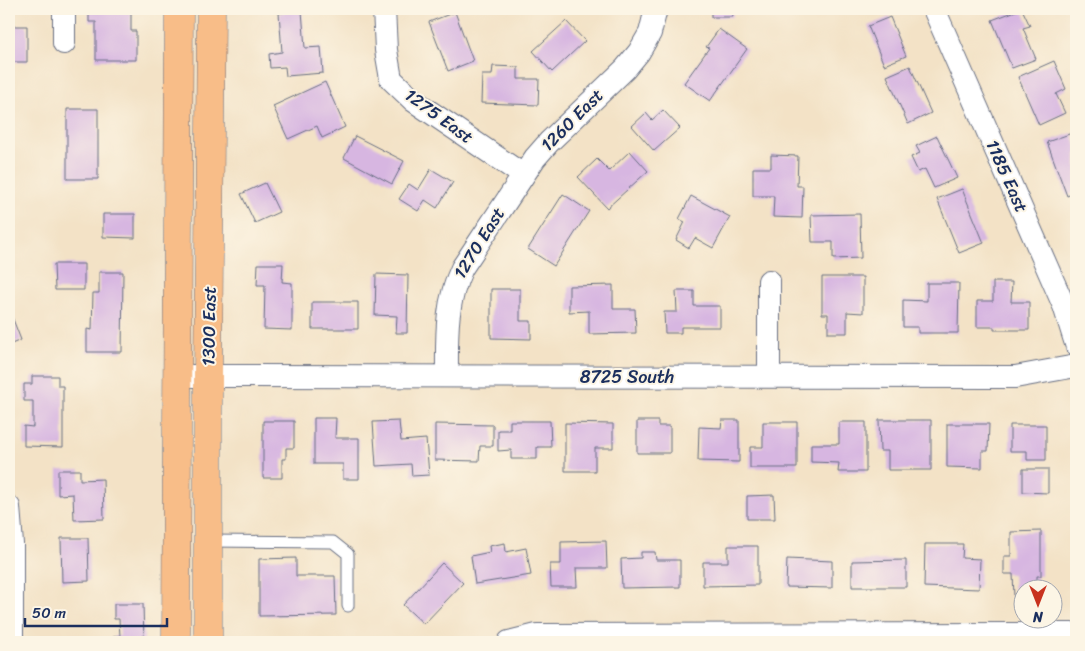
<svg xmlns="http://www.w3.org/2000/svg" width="1085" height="651" font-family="Sriracha,sans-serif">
<rect width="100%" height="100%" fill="#fcf5e5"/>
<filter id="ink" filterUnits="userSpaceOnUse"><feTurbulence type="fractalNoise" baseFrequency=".02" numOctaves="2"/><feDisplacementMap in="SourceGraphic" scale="10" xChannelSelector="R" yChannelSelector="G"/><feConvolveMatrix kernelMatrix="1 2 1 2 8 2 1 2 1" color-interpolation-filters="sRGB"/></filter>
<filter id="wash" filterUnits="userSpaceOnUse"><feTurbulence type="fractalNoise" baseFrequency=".0096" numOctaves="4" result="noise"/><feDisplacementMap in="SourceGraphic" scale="20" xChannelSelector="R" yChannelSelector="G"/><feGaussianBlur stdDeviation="1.12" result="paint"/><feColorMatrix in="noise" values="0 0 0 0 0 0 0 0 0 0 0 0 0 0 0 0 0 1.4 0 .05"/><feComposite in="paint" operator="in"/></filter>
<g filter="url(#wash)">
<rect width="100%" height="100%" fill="#f3e2c6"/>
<g id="blocks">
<path fill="#d7b6e1" d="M89 9H131V31H136V60H96V22H89Z
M711 9H732L733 17H711Z
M1021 9H1022L1030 26 1023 28 1036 59 1012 68 992 20Z
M302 11 305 48 321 47 323 73 286 76 285 67 270 68 269 54 282 52 279 13Z
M455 12 473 61 448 71 429 22Z
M890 17 906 56 884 65 868 26Z
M566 21 585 41 552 72 533 51Z
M9 26H27V62H9Z
M719 29 747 49 710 101 684 83 709 48 706 47Z
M1054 61 1066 89 1056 94 1065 113 1039 125 1018 77Z
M493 66 518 67V79H539L538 105 481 103 482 75H492Z
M910 66 931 113 908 124 887 76Z
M325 82 345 127 322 138 317 126 288 139 273 106Z
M67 109H98V179H67Z
M663 110 680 128 654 151 632 126 646 113 652 120Z
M1072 133 1076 146V192L1067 196 1047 142Z
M355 136 404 161 392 184 344 158Z
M937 136 957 178 934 188 925 169 918 172 911 157 920 153 916 146Z
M630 151 648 171 607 208 578 177 597 159 609 171Z
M771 155 798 156 797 186H803L802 218 773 217 774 196H753V168H771Z
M431 169 453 182 437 208 425 200 418 211 399 199 409 184 418 190Z
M265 183 279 212 255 223 241 194Z
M962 189 984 243 959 253 937 199Z
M563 194 589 211 554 266 528 249Z
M691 196 730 217 713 248 695 238 689 248 676 240 685 222 679 219Z
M103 214H135V238L103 237Z
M860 214 861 258 833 259V242H812L811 215Z
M54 264H84V290H55Z
M258 264H283L282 282 292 283V330L264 329 265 285H257Z
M99 272H123L122 352H87V329L92 330 93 293H99Z
M376 274 408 275 407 333H396L397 316 375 315Z
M822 277H863V313L847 312V333H828V314H822Z
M993 282H1012L1011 302H1029V330H994V327H977V301H993Z
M927 283H959L958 333H918V327H903V300L927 301Z
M613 285V309H635L636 333 589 334V311L569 312V286Z
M491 289H520V321H531V339L491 338Z
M676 291H694V306H720V327H681V333H665L664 312H677Z
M312 302H358V329H312Z
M9 309 21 340 9 345Z
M32 376H58V386H63V447L24 446V426L33 427V401H24V384H32Z
M314 418H336L335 438H359V479H343V464H314Z
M722 420H739V462L698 461 699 427 721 428Z
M879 420H931V470H888V451H880Z
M263 421H294V448H286V459H282V478H263Z
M399 421 401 441 426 439 429 475 412 476 411 464 376 466 373 422Z
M510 421H550L551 447H537V459H511V450L498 451V430H510Z
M637 421H658V426H670V453H637Z
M763 422H797V468H750V447H763Z
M839 422H866V472H838L839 463 811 462V444H839Z
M565 423 613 424V448H595V471H565Z
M435 424 493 425V446H480L479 461 435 460Z
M947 424H989L988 451H982V468L947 467Z
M1010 425H1046V460H1027V451H1010Z
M1023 469H1048V493L1023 492Z
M58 470H80V480L103 479 104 519 74 520 73 494 58 495Z
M774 495 775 519H747V496Z
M1041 531V576H1037V588H1022V597H1014L1013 574H1004V556H1011V532Z
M61 538H88L89 581 62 582Z
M606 541 607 568H576L577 587H551L550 564H561V542Z
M505 543 506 552 526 548 531 575 475 584 471 556 490 552 489 546Z
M925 544H963L962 558 980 559 979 589 924 587Z
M728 546H758V585L703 586V562H728Z
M641 552H655L656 560H680V587L622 588 621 559 641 558Z
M296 558V576H335L336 615 259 616V559Z
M787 559 832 561V588L786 587Z
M906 560V587H852V561Z
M442 563 463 583 424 624 403 605Z
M114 604H143L144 642H114V636H120L119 619H114Z
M398 639H422V642H398Z"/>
</g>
</g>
<g filter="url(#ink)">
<use href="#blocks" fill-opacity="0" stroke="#676e82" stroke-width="1"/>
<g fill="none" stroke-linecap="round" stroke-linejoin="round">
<g stroke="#676e82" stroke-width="13">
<path id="service" d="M209 541 333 542 348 554V606"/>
</g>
<g stroke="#676e82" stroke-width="24">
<path id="minor" d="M384 9 386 50 391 79 414 101 523 175
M934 9 1064 306 1076 344
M64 43V9
M769 281V377
M177 376 1015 377 1076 366
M447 376C447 337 445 304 462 268L535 158 549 142 625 69 639 52 650 33 656 9
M9 507 12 544V642
M509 642 537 635 1076 634"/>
</g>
<g stroke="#676e82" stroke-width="29">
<path id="primary" d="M176 642 179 9
M208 642V376L211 9"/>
</g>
<use href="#service" stroke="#fff" stroke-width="11"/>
<use href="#minor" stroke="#fff" stroke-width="22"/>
<use href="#primary" stroke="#f8bd88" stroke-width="28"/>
</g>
</g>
<g text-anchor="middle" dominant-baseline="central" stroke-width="4" stroke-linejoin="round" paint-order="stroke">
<g font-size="18" fill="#1b2f5e" stroke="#fcf5e5">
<text transform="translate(439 116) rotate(36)">1275 East</text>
<text transform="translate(572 120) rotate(-45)">1260 East</text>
<text transform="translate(1007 176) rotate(66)">1185 East</text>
<text transform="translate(479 243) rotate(-58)">1270 East</text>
<text transform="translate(209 326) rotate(-89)">1300 East</text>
<text x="627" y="377">8725 South</text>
</g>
</g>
<rect width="1085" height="651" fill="none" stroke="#fcf5e5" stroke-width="30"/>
<g transform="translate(1038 604) rotate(180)"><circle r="24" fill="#fcf5e5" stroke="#a2a6af"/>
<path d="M0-4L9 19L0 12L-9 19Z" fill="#c8321e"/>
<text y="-8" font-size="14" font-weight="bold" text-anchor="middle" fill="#1b2f5e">N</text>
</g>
<path d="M25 618v8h142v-8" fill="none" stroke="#1b2f5e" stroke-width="2.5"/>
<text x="32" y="618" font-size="15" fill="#1b2f5e" stroke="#fcf5e5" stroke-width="4" paint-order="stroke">50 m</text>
</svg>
